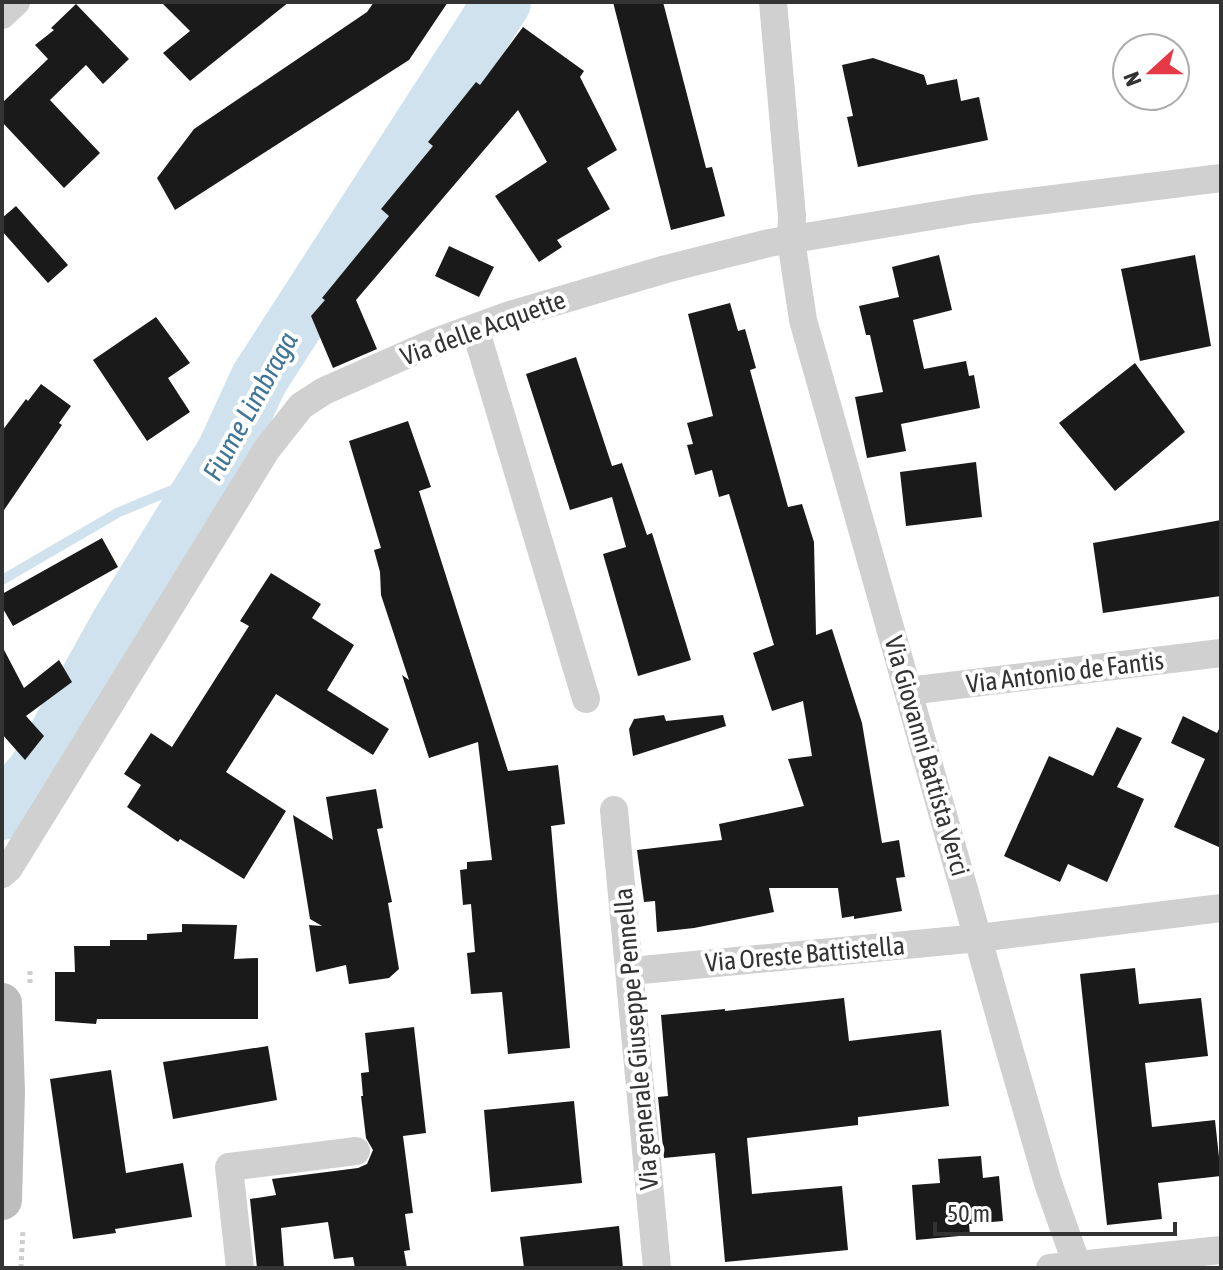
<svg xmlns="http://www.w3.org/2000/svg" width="1223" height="1270" font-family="'Asap Condensed',sans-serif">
<rect width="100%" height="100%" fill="#fff"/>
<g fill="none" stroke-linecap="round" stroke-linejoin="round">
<path stroke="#cfe2ee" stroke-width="10" d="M2 580 119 512 213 473"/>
<path stroke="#cfe2ee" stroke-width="58" d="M2 811 36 772 50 749 119 625 225 453 259 379 502 2"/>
</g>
<path fill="#1a1a1a" d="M161 2H289L190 81 163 53 190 31Z
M374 2H448L409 60 175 210 157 178 194 129 367 12Z
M613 2H663L706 168 712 167 725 216 671 230Z
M76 4 129 59 103 84 86 65 50 100 100 153 64 188 2 122V103L48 59 35 45 54 30 51 28Z
M523 27 584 71 580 77 617 150 587 168 610 209 557 240 562 247 539 262 495 196 547 162 518 110 356 300 377 349 333 368 311 316 325 300 322 298 389 216 381 209 433 146 428 142 476 82 480 85Z
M873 58 924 75 927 85 957 79 961 101 979 97 988 140 858 167 847 117 853 116 842 65Z
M16 206 68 265 48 283 2 231V218Z
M449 246 494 267 479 297 435 276Z
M939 255 952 310 913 320 924 369 966 361 969 376 974 375 980 408 901 424 906 451 867 458 855 397 883 392 870 335H866L859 306 899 297 892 267Z
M1195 255 1211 346 1140 361 1121 269Z
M730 303 738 331 745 329 756 368 750 370 788 507 802 504 814 542 816 635 832 629 862 723 882 843 899 840 905 877 896 878 902 911 854 919V916L842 918 838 888H769L774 912 694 928 657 932 655 901 644 902 637 850 722 840 719 824 804 806 788 759 812 756 803 701 772 711 753 653 774 645 729 494 719 497 712 470 695 475 687 445 693 444 687 423 713 416 688 314Z
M156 317 190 363 168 378 190 412 147 441 93 360Z
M576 357 612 466 622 463 647 535 652 533 691 660 638 676 603 554 626 547 612 497 570 510 526 374Z
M1135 363 1185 432 1115 491 1059 423Z
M41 384 71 406 59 423 62 425 2 513V431L26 399 28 401Z
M408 421 431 487 419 491 508 771 558 765 565 824 551 826 570 1048 508 1054 502 992 471 994 467 953 475 952 471 904 463 905 460 870 467 869V862L492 860 478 742 429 758 402 675 409 680 381 595 380 572 374 550 381 548 349 441Z
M976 462 982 517 906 526 900 472Z
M1221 520V596L1103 613 1093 543Z
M102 538 118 567 13 626 2 607V594Z
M271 573 321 604 312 618 354 645 327 690 389 729 373 755 276 694 226 772 286 811 244 879 180 839 178 842 127 807 141 785 124 774 151 733 172 747 249 626 240 621Z
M2 646 24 688 59 660 72 682 26 716 44 736 25 760 2 734Z
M664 715 666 721 723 715 726 726 633 756 629 729 634 719Z
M1183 716 1217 733 1221 725V848L1174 827 1205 759 1171 743Z
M1117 727 1142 738 1117 787 1144 799 1107 882 1068 864 1060 882 1004 856 1049 756 1093 776Z
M376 789 383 828 377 829 392 902 388 903 399 969 389 978 349 984 346 965 316 972 309 925 322 926 310 919 293 815 333 840 326 797Z
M182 924 237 925 234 959 258 958V1019H97L96 1024 55 1021V972H75L74 946H110V940H147V934L182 932Z
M1135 968 1139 1004 1201 998 1208 1056 1145 1063 1152 1127 1215 1120 1221 1176 1158 1183 1162 1219 1107 1225 1080 974Z
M844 998 849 1041 941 1030 949 1106 858 1117V1125L747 1138 752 1194 842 1186 848 1250 725 1262 715 1153 664 1158 658 1097 668 1096 661 1015 725 1009V1011Z
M414 1027 426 1133 403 1136 413 1213 405 1214 410 1250 404 1251 407 1268H355L353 1257 334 1259 328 1222 281 1228 284 1268H257L250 1199 276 1195 272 1179 358 1168 367 1164 373 1150 366 1138 361 1096H363L361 1073 369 1072 365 1033Z
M268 1046 277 1100 173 1119 163 1062Z
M111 1070 126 1173 183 1163 192 1217 115 1229 116 1233 73 1239 50 1079Z
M574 1101 582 1183 491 1192 484 1110Z
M981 1156 983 1178 999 1176 1003 1221 969 1224 970 1235 916 1240 912 1185 940 1183 938 1159Z
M619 1226 623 1268H524L520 1237Z"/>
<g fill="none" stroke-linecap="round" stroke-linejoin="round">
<path stroke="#cdcdcd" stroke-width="5" stroke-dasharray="4 4" stroke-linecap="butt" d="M30 983V968
M21 1268 23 1229"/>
<path stroke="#d0d0d0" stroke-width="28" d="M773 2 792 216 791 240 803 320 1010 1052 1048 1183 1078 1268
M2 15 16 2
M475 328 586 699
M908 691 1221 653
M614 810 657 1268
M2 874 9 868 267 449 301 406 324 391 433 343 510 315 666 269 769 243 974 209 1221 178
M631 971 979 938 1221 908
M240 1268 229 1167 356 1151
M1050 1268 1221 1250"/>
<path stroke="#bdbdbd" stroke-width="40" d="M2 1003 5 1092 2 1200"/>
</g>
<g text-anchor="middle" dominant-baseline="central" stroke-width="8" stroke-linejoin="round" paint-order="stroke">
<g font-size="26" fill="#333" stroke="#fff">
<text transform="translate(483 328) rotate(-20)">Via delle Acquette</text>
<text transform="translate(1065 672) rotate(-7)">Via Antonio de Fantis</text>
<text transform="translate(927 756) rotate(74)">Via Giovanni Battista Verci</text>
<text transform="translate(805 954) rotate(-5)">Via Oreste Battistella</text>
<text transform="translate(636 1039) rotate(-95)">Via generale Giuseppe Pennella</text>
</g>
<g font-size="28" font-style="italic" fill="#3f7597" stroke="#fff">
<text transform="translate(250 406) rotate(-61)">Fiume Limbraga</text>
</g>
</g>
<rect width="1223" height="1270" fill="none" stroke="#333333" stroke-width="8"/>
<g transform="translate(1151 72) rotate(249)"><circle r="38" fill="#ffffff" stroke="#adadad" stroke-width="2"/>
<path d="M0-6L14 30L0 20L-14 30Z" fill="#e63946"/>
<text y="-12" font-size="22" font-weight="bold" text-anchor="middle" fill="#333333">N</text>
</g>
<path d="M935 1222v12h240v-12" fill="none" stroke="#333333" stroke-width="4"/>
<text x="947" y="1222" font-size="24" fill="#333333" stroke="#ffffff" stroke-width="6" paint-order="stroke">50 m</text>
</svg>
